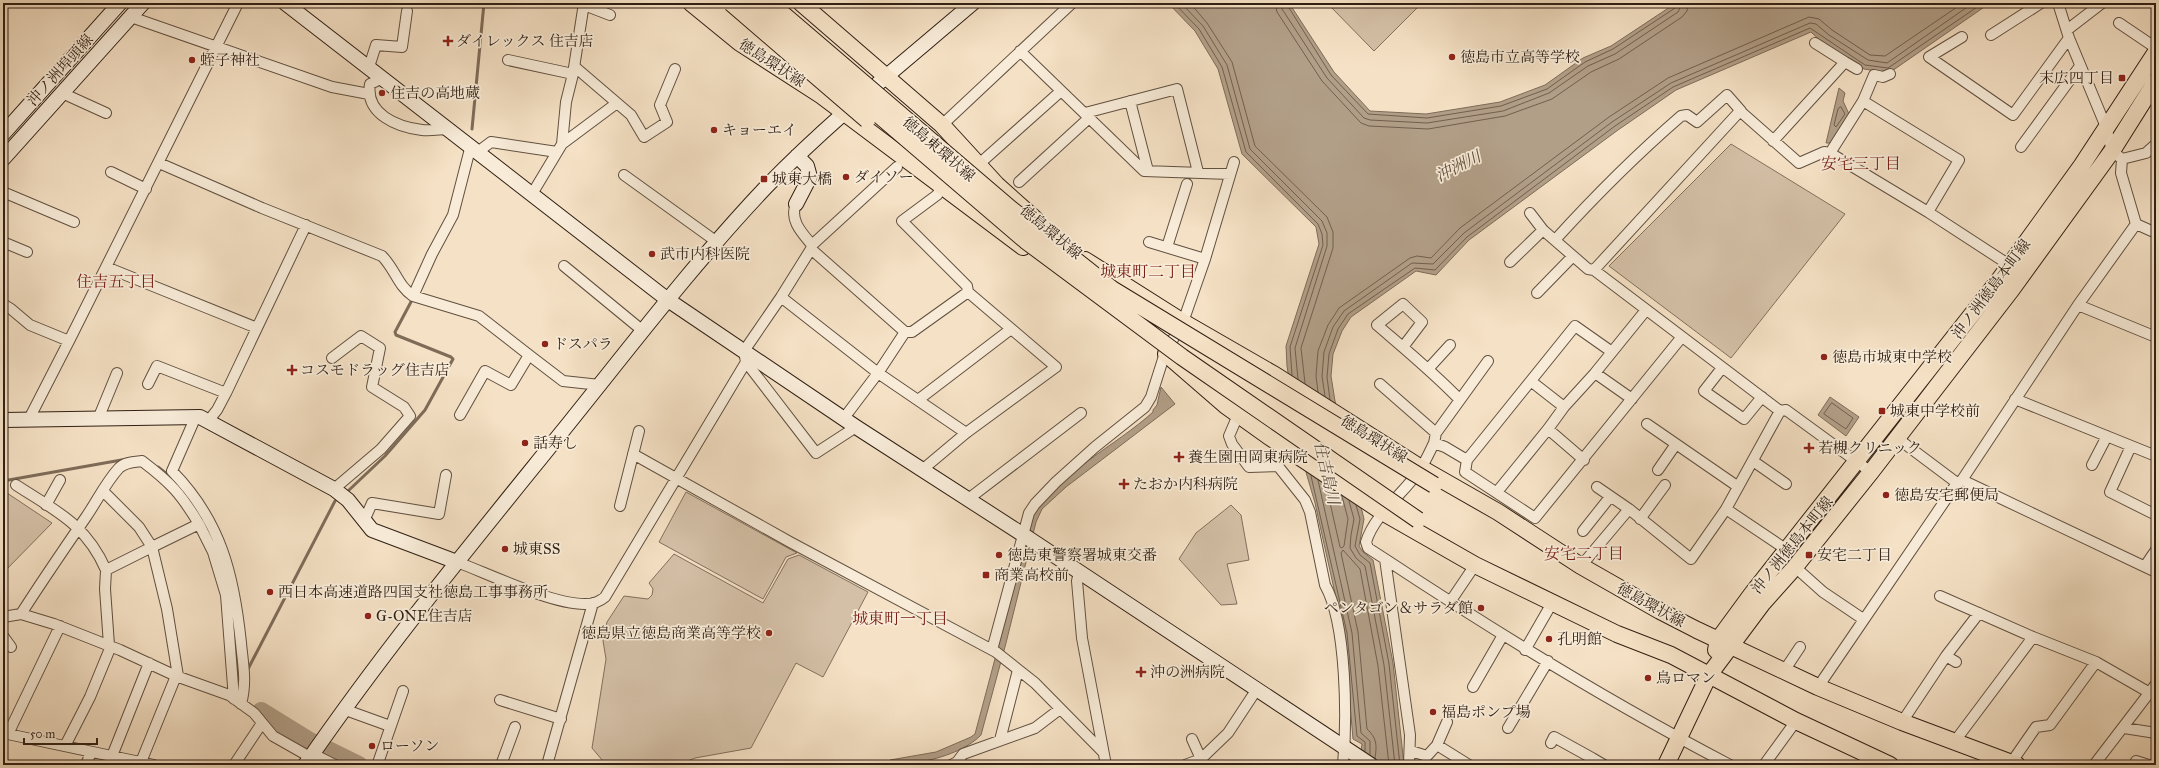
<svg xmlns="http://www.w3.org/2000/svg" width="2159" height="768" font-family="'IM FELL Great Primer','Noto Serif JP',serif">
<rect width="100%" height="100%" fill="#f5e1c5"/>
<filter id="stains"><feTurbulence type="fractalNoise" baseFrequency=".005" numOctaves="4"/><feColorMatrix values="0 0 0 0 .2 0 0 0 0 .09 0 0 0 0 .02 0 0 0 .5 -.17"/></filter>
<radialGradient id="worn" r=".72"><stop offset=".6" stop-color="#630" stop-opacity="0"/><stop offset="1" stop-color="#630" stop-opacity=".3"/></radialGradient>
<path fill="#d4c0a7" stroke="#82705d" d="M1327 3H1422L1374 51Z
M1731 144 1845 214 1731 358 1609 266Z
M686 492 797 553 786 557 763 599 659 542Z
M7 493 52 523 3 573V494Z
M1231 505 1241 515 1249 560 1227 564 1237 604 1221 605 1179 559 1196 533Z
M674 554 763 603 788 559 799 555 868 592 823 677 796 663 751 748 695 758 678 765 603 761 592 748 606 659 603 641 607 622 624 596 648 599 652 595 653 589 649 583Z"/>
<path fill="#b29f88" stroke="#7e6c59" d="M1168 3H1289L1334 72 1370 111 1426 114 1500 102 1545 85 1583 58 1611 46 1676 3H1990L1889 73 1864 69 1823 43 1811 32 1676 90 1618 130 1469 240 1436 275 1416 271 1351 317 1342 331 1333 354 1331 376 1335 401 1364 519 1359 546 1363 552 1373 560 1393 663 1404 765H1359L1362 744 1353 739 1344 634 1315 503 1301 455 1287 366 1286 346 1319 244 1316 227 1242 154 1218 69 1195 31Z
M1839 88 1845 93 1843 101 1849 114 1834 143H1826Z
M1161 387 1175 404 1066 487 1042 509 1036 522 1006 643 981 735C962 755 918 765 891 765L890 760 936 752 971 737 975 734 1033 516C1058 473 1117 445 1153 412V410L1157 405Z
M1830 397 1859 417 1846 436 1818 415Z"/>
<path fill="#f5e1c5" d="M1291 404 1345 437 1355 479 1298 448Z"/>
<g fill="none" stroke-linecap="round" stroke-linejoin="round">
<path stroke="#715f4e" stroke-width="1" d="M1174 3 1199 29 1222 67 1246 152 1318 224 1322 234 1323 245 1290 347 1292 375
M1181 3 1203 26 1227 65 1250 149 1322 221 1327 233V246L1295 348 1298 379
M1190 3 1207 23 1232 62 1255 146 1327 217 1333 232V248L1301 348 1305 383
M1275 3 1277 12 1322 81 1361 123 1369 126 1428 129 1505 116 1552 99 1591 72 1619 59 1682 17 1687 11 1688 3
M1281 3 1282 9 1327 78 1364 118 1370 120 1427 123 1503 111 1549 93 1588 66 1615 54 1678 12 1682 3
M1286 3 1331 75 1368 114 1427 118 1501 106 1547 89 1585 62 1613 49 1675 8 1677 3
M1841 107 1845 114 1836 127 1834 125 1838 109Z
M1318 392 1316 376 1318 351 1328 325 1339 308 1410 258 1417 256 1431 258 1460 228 1609 117 1668 78 1809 17 1819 19 1832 30 1870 55 1885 56 1963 3
M1325 396 1322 376 1324 352 1333 327 1344 311 1412 263 1433 264 1464 233 1612 122 1671 83 1810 23 1816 24 1829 35 1868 60 1887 63 1973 3
M1330 400 1327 377 1329 354 1338 329 1348 314 1415 268 1435 270 1467 237 1615 126 1673 87 1810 28 1865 65 1888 68 1983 3
M1832 403 1853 418 1846 429 1824 414Z
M1311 476 1347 633 1357 736 1365 742V751
M1318 480 1352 633 1361 733 1370 741V754
M1326 485 1340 547 1342 548 1344 546 1348 519 1342 496
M1349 501 1354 519 1351 535 1350 548 1356 558 1365 566 1384 665 1395 765
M1356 505 1360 519 1355 546 1360 555 1370 563 1389 664 1400 765
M1375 758C1377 745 1377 738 1367 729L1358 632 1341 553 1343 550 1360 569 1378 666 1389 765"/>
<path stroke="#7e6c59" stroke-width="3" d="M472 129 484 3
M158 467 172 478
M3 481 127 459
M348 491 385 456 425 410 453 359 451 357 396 335 395 332 412 300
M248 669 335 501"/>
<path stroke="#b29f88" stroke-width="18" d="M261 711 308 740 359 765"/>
<g stroke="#615040" stroke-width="12">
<path id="street" d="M2058 3 2069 38 2106 127 2112 151 2122 159 2146 153 2156 144
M584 5 610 15
M131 17 332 87 369 94
M2119 23 2156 48
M2067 30 2102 3
M1991 35 2041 3
M1962 37 1929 57 2013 115 2069 38
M1815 43 1845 62
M1020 51 1144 171 1230 174
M508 60 573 74 566 102 562 144
M369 67 376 45 402 47 407 11
M575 67 617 103
M573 74 584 3
M383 78 370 84C365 114 397 127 422 130 431 131 441 129 450 129
M62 93 106 113
M1130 101 1148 171
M1863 101 1959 160 1928 212
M1085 113 1177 89 1198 172
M942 125 1072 3
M1773 141 1845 62 1857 69
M2021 147 2080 66
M479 151 491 142 557 152
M1830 153 1863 101 1874 75 1883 77 1890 74
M159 163 262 208 382 256C395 269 398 286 413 296L479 316 529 355
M978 165 1061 91
M111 172 146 189
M624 175 717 242
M1019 182 1089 118
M942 187 937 195 902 221 967 286 968 292
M3 192 74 222
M532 194 562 144 617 103 631 115 644 137 667 122 660 105 675 69
M1530 213 1543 230
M2136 224 2156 233
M1555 240C1595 196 1636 155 1681 116L1687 115 1697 122 1727 95 1741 111
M3 242 27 252
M1149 242 1205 259
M812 245 897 167
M1167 247 1187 184
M811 249 905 332
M1510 262 1543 230 1588 269 1594 270
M564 266 643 331
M106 267 257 328
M1537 293 1573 256
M413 296 432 254 453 215 471 145
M781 297 878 373 966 433
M3 304 11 309 30 325 69 341 238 3
M2078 305 2156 337
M1403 347 1422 322 1403 304 1377 325C1406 350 1434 373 1460 400
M1612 352 1575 326 1467 460 1465 472 1535 518 1681 338
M332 358 361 336 380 348 372 387 404 407 410 416 381 449 334 489
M746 362 816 453 856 427
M1429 368 1450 345
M1722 368 1704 391 1744 419 1762 397
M1595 373 1632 399
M1532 382 1564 407
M148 384 157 366 226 393
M1380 384 1436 433
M2015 399 2156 456
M918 400 1011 329
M1780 411 1594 270 1740 111 1799 163 1824 152 1830 153 1928 212 2014 268
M460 415 485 371 511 385 529 355 563 381 600 385
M1238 415 1229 436 1232 444 1249 467 1278 466 1305 500 1310 512 1325 585C1347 624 1347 720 1343 765
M193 416V423L172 471C221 521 234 575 241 643 243 665 247 682 241 704
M844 418 878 373 905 332H912L968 292 1056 367 966 433 922 470
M29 419 69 341
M98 419 117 373
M209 420 217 410 226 393 306 225
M1647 424 1737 486
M1548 429 1584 460
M1897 438 1957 483
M1434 443 1436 433 1488 361
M2131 446 2110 492 2156 515
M633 454 790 542 996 652 1035 683 1103 752
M1753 461 1786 484
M2092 465 2107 436
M1658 470 1676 444
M1962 480 2156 572
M16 485C56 511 86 524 106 570L152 547 167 609 178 676
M1597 487 1629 509 1691 559 1726 509 1787 550
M1497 492 1548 429 1564 407 1595 373 1646 310
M967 500 1081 413
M46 505 60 480
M620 506 639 431
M1726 509 1780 411 1786 410 1871 472
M1640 519 1665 485
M364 521 372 503 439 514 446 475
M199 524 213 552 226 595 234 699
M1583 531 1610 497
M1385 559C1497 633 1611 703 1730 765
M457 562C489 574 553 605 586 604 594 604 599 602 605 597L746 362 744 351 781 297 811 249 812 245C802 233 789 220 796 204
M1581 566 1629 509
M2145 566 2156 550
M1795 567 1823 592 1863 619
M106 570 105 589 109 645
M1079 572 1077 581 1082 638 1106 765
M1940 596 2033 637 2096 662
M1450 602 1475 565
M21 614C42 581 64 549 86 517 97 501 106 482 119 468 125 462 135 462 142 461 171 483 181 494 199 524L152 547 139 527 103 491
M3 617 21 614 54 624 120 650 176 676 229 695 254 713 273 736 310 757
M3 636 11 647
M992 650 1029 513 1035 504 1056 482 1095 447 1145 407 1151 397 1165 353 1183 322 1205 259 1234 162
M1525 650 1552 603
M1946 656 1956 662
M1784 671 1800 647
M1473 687 1503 635
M1818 687 1957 483 1962 480 2078 305 2136 224 2121 173 2122 159
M500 700 561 719
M343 709 390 726
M1902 722 1946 656 1979 613
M1508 728 1548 661
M2124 728 2156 733
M3 733 154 765
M8 734 60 626
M1000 740 1018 670
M1955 741 2033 637
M1551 743 1554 737 1592 758
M1437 745 1447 722
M65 746 90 697 111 646
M1411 751 1427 756 1437 745 1469 765
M313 754 335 765
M112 756 149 663
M2136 761 2149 765
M141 762 176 676
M378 763 403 691
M2011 763 2036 727 2050 725 2096 662 2150 693
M86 765 91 752
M234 765 262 723
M501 765 515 727
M547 765 593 603
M951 765 957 762 963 754 1035 728 1060 709
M1185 765 1201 759 1192 739
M1203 765 1201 759 1228 733 1257 689
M1409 765 1410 735 1385 559 1368 548 1366 542C1375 513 1405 493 1421 468 1426 460 1430 451 1434 443L1445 447 1467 460
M1588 765 1592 758 1604 765
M1764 765 1796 721
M2094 765 2156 684"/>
</g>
<g stroke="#301f13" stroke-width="16">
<path id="secondary" d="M285 3 668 300 856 427 1025 536 1371 765
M3 134 120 3
M3 159 143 3
M796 204 810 177 807 166 797 156
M3 420 200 417 334 489 348 500 372 530 457 562
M305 765C384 650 473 542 561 433 628 350 693 264 767 186 830 121 904 62 973 3"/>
</g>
<g stroke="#301f13" stroke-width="18">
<path id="primary" d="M691 3 740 43 822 96 1023 247
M714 3 780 60
M801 3 942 125 997 185 1035 219
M1085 260 1183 322 1275 375 1421 468 1498 512 1581 566 1660 611 1697 630 1818 687 1902 722 2017 765
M1166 354 1226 406 1268 436 1384 513 1475 565 1617 634 1671 655 1796 721 1890 765
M1716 650 1718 640 1751 595 1999 280 2082 165 2156 52
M1666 765 1709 675 1762 604 1795 567 1871 472 2012 289 2112 151 2156 81"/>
</g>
<use href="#street" stroke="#f8ecd9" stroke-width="10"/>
<use href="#secondary" stroke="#f8ecd9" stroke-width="14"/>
<use href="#primary" stroke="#f5e1c5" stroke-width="16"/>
<g stroke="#301f13" stroke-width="18" stroke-linecap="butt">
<path id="primary-bridge" d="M731 3 867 120
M748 3 1026 241 1182 357 1418 520
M770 3 1011 209 1112 289 1434 485"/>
</g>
<use href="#primary-bridge" stroke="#f5e1c5" stroke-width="16"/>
</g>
<g fill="#8f2418" stroke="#f8ecd9" stroke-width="1.5">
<path d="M446 35h4v4h4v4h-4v4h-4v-4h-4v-4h4z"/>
<circle cx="1452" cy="57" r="4"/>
<circle cx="192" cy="60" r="4"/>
<rect x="2118" y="74" width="8" height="8" rx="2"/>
<circle cx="382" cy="93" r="4"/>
<circle cx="714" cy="130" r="4"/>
<circle cx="846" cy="177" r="4"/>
<rect x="760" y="175" width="8" height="8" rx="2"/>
<circle cx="652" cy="254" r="4"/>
<circle cx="545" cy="344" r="4"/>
<circle cx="1824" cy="357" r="4"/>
<path d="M290 364h4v4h4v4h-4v4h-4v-4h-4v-4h4z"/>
<rect x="1878" y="407" width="8" height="8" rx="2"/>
<circle cx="525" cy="443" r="4"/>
<path d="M1807 442h4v4h4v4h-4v4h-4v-4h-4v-4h4z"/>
<path d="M1177 451h4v4h4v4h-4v4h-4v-4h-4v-4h4z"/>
<path d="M1122 478h4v4h4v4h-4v4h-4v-4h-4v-4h4z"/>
<circle cx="1886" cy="495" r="4"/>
<circle cx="505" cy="549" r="4"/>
<circle cx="999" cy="555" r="4"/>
<rect x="1805" y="551" width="8" height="8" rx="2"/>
<rect x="982" y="571" width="8" height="8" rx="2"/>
<circle cx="270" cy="592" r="4"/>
<circle cx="1481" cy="608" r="4"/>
<circle cx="368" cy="616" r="4"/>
<circle cx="769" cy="633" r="4"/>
<circle cx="1549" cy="639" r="4"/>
<path d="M1139 666h4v4h4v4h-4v4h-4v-4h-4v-4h4z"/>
<circle cx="1648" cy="678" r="4"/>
<circle cx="1433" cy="712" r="4"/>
<circle cx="372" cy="746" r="4"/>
</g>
<g text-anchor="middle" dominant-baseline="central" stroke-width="3.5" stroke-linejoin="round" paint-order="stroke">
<g font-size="15" fill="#301f13" stroke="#f8ecd9" text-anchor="start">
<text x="456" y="41">ダイレックス 住吉店</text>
<text x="1460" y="57">徳島市立高等学校</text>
<text x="200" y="60">蛭子神社</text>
<text x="2114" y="78" text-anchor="end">末広四丁目</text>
<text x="390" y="93">住吉の高地蔵</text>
<text x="722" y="130">キョーエイ</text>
<text x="854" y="177">ダイソー</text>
<text x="772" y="179">城東大橋</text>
<text x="660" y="254">武市内科医院</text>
<text x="553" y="344">ドスパラ</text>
<text x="1832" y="357">徳島市城東中学校</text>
<text x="300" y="370">コスモドラッグ住吉店</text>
<text x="1890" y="411">城東中学校前</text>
<text x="533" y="443">話寿し</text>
<text x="1818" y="448">若槻クリニック</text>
<text x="1188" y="457">養生園田岡東病院</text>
<text x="1133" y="484">たおか内科病院</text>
<text x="1894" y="495">徳島安宅郵便局</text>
<text x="513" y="549">城東SS</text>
<text x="1007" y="555">徳島東警察署城東交番</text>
<text x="1817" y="555">安宅二丁目</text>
<text x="994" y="575">商業高校前</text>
<text x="278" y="592">西日本高速道路四国支社徳島工事事務所</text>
<text x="1473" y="608" text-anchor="end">ペンタゴン＆サラダ館</text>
<text x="376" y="616">G-ONE住吉店</text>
<text x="761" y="633" text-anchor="end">徳島県立徳島商業高等学校</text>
<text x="1557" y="639">孔明館</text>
<text x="1150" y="672">沖の洲病院</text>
<text x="1656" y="678">鳥ロマン</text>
<text x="1441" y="712">福島ポンプ場</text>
<text x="380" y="746">ローソン</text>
</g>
<g font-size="15" fill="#301f13" stroke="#f8ecd9">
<text transform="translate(772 63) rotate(33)">徳島環状線</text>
<text transform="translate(60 70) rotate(-48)">沖ノ洲埠頭線</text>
<text transform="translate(939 149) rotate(41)">徳島東環状線</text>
<text transform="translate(1051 232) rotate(40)">徳島環状線</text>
<text transform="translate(1991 289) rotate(-53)">沖ノ洲徳島本町線</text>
<text transform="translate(1374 439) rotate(32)">徳島環状線</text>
<text transform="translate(1792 545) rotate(-51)">沖ノ洲徳島本町線</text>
<text transform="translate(1651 605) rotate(29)">徳島環状線</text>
</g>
<g font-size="16" fill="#7a1f14" stroke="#f8ecd9">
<text x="1861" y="163">安宅三丁目</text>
<text x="1148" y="271">城東町二丁目</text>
<text x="116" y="281">住吉五丁目</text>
<text x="1584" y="553">安宅二丁目</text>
<text x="900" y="618">城東町一丁目</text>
</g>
<g font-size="16" font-style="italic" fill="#5e4c3c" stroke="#f8ecd9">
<text transform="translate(1458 166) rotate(-27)">沖洲川</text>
<text transform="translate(1327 473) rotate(77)">住吉島川</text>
</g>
</g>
<rect width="2159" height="768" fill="none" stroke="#f5e1c5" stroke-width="16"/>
<rect x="4" y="4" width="2151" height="760" fill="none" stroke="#301f13" stroke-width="2"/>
<rect x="8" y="8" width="2143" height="752" fill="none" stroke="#301f13"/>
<path d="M24 738v6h73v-6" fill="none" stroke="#301f13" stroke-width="2"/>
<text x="30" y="738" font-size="12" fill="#301f13" stroke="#f8ecd9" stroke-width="3" paint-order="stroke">50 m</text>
<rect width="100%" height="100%" filter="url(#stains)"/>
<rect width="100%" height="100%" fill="url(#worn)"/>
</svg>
